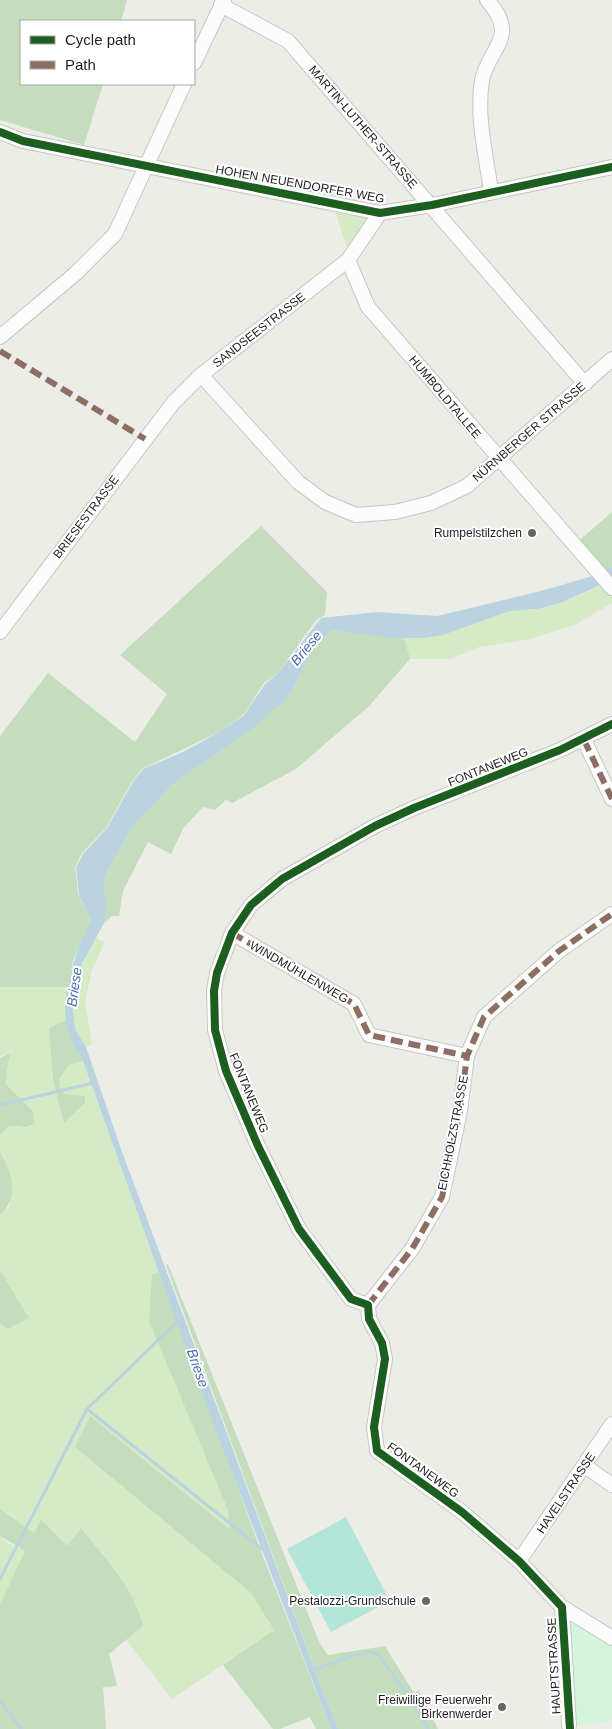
<svg xmlns="http://www.w3.org/2000/svg" width="612" height="1729" font-family="Helvetica,sans-serif">
<rect width="100%" height="100%" fill="#edede8"/>
<path fill="#d4ebc6" d="M335 206 375 214 349 255 335 211Z
M604 584H612V603L577 624 530 639 479 647 450 659H410L404 637C444 640 471 620 508 611 518 609 529 611 539 609 562 604 583 593 604 584Z
M96 938 105 942 92 970 85 1002 92 1044 86 1047C83 1041 78 1036 75 1030 63 1003 82 962 96 938Z
M0 987H68L66 1006 67 1020 49 1028 53 1081 64 1123 85 1103V1096L65 1094 60 1088 59 1079 69 1065 83 1061 159 1272 152 1274 228 1510 229 1529 90 1416 250 1592 274 1630 172 1699 126 1640 143 1626C135 1588 106 1558 81 1528L67 1547 41 1519 34 1533 0 1509V1324L8 1329 29 1318 0 1270V1216L10 1206 5 1159 0 1152V1135L10 1126 19 1127 33 1111 5 1083 10 1053 16 1049 0 1057Z
M0 1536 8 1543 25 1551 0 1604Z"/>
<path fill="#c3ddbd" d="M0 0H127L121 21H21V84H103L84 145 0 120Z
M612 512V566L600 573 574 545Z
M261 526 327 592 325 615 316 620 279 672 264 683 244 714 221 731 142 769 133 780 106 828 82 853 75 867 78 894 91 921 73 961 68 987H0V736L48 673 135 742 167 694 120 655Z
M333 630 404 637 410 659 369 706 296 769 232 803 226 800 215 810 203 807 184 827 171 854 148 842 123 891 119 916H112L104 923 107 910 104 881 108 870 132 827 172 785 240 737 293 689 315 645Z
M67 1020 68 1032 83 1061 69 1065 59 1079 60 1088 65 1094 85 1096V1103L64 1123 53 1081 49 1028Z
M10 1053 5 1083 33 1111 34 1123 27 1127 10 1126 0 1135V1058Z
M0 1152C13 1173 19 1197 0 1216Z
M168 1264 320 1644 328 1655 385 1646 414 1693 419 1690 438 1729H339L324 1694 166 1265Z
M0 1270 29 1318 8 1329 0 1324Z
M159 1272 262 1554 331 1729H316L310 1717 280 1729H273L223 1665 274 1630 250 1592 75 1447 90 1416 229 1529 228 1510 149 1321 152 1274Z
M0 1509 34 1533 41 1519 67 1546 81 1528C105 1558 135 1588 143 1626L109 1654 117 1686 103 1687 106 1729H0V1604L25 1551 0 1536Z"/>
<path fill="#d6f4db" d="M559 1607 612 1636V1721L567 1727 556 1647Z"/>
<path fill="#b3e5d8" d="M346 1517 390 1601 331 1632 287 1549Z"/>
<path fill="#bbd3e1" d="M612 566V580L560 603 538 609 509 611 443 635 424 638H388L333 630 315 645 293 689 283 702 249 731 172 785 132 827 108 870 104 881 107 910 104 923 82 964 72 1003 75 1029 86 1047 121 1149 324 1694 339 1729H331L213 1423 83 1061C78 1052 72 1043 69 1034 57 1003 76 949 91 921L79 895 76 867 83 854 107 828 134 780 143 769 183 752 221 731 244 715 265 684 279 672 321 618 377 612 437 616 541 591 596 575Z"/>
<g fill="none" stroke-linecap="round" stroke-linejoin="round">
<path stroke="#bbd3e1" stroke-width="3" d="M0 1105 93 1083
M87 1409 262 1549
M0 1579 87 1409 179 1320
M312 1671 352 1656 368 1652 378 1654 410 1698 428 1729
M0 1701 21 1729"/>
<g stroke="#c6c6c4" stroke-width="16">
<path id="minor" d="M487 0C494 8 502 18 502 30 503 44 485 62 482 80 476 116 486 155 491 191
M221 5 288 41 585 384
M194 63 224 0
M0 132 23 141 380 213 432 205 612 167
M380 213 348 260 368 307 612 588
M0 337 75 274 115 234 184 84
M201 375 298 482 325 502 356 515 395 512 431 503 467 486 612 359
M0 632 173 403 201 375 348 260
M612 724 560 750 414 808 375 826 282 879 251 905 232 933 217 973 214 991 215 1030 226 1071 258 1146 299 1229 351 1299 368 1305 369 1319 382 1343 385 1359 374 1427 377 1451 462 1512 519 1561 562 1607 612 1638
M584 740 612 799
M232 933 354 1004 369 1035 467 1056
M368 1305 412 1249 442 1197 460 1111 467 1056 484 1017 559 951 612 914
M585 1466 612 1485
M519 1561 612 1424
M562 1607 569 1725"/>
</g>
<use href="#minor" stroke="#fcfcfc" stroke-width="14"/>
<path stroke="#8d6e63" stroke-width="6" stroke-dasharray="12 6" stroke-linecap="butt" d="M0 351 145 439
M584 740 612 799
M232 933 354 1004 369 1035 467 1056
M368 1305 412 1249 442 1197 460 1111 467 1056 484 1017 559 951 612 914"/>
<g stroke="#fff" stroke-width="11">
<path id="cycleway" d="M0 132 23 141 380 213 432 205 612 167
M570 1729 562 1607 519 1561 462 1512 377 1451 374 1427 385 1359 382 1343 369 1319 368 1305 351 1299 299 1229 258 1146 226 1071 215 1030 214 991 217 973 232 933 251 905 282 879 375 826 414 808 560 750 612 724"/>
</g>
<use href="#cycleway" stroke="#1b5e20" stroke-width="8"/>
</g>
<g fill="#676765" stroke="#fff" stroke-width="2">
<circle cx="532" cy="533" r="5"/>
<circle cx="426" cy="1601" r="5"/>
<circle cx="502" cy="1707" r="5"/>
</g>
<g text-anchor="middle" dominant-baseline="central" stroke-width="4" stroke-linejoin="round" paint-order="stroke">
<g font-size="12" fill="#1f1f1f" stroke="#fff">
<text transform="translate(363 127) rotate(49)">MARTIN-LUTHER-STRASSE</text>
<text transform="translate(300 184) rotate(10)">HOHEN NEUENDORFER WEG</text>
<text transform="translate(259 330) rotate(-38)">SANDSEESTRASSE</text>
<text transform="translate(445 397) rotate(50)">HUMBOLDTALLEE</text>
<text transform="translate(529 432) rotate(-41)">NÜRNBERGER STRASSE</text>
<text transform="translate(86 517) rotate(-53)">BRIESESTRASSE</text>
<text transform="translate(488 767) rotate(-22)">FONTANEWEG</text>
<text transform="translate(299 972) rotate(30)">WINDMÜHLENWEG</text>
<text transform="translate(249 1093) rotate(68)">FONTANEWEG</text>
<text transform="translate(453 1133) rotate(-79)">EICHHOLZSTRASSE</text>
<text transform="translate(423 1470) rotate(36)">FONTANEWEG</text>
<text transform="translate(566 1493) rotate(-56)">HAVELSTRASSE</text>
<text transform="translate(554 1666) rotate(-93)">HAUPTSTRASSE</text>
</g>
<g font-size="12" fill="#1f1f1f" stroke="#fff" text-anchor="end">
<text x="522" y="533">Rumpelstilzchen</text>
<text x="416" y="1601">Pestalozzi-Grundschule</text>
<text x="492" y="1700">Freiwillige Feuerwehr<tspan x="492" dy="14">Birkenwerder</tspan></text>
</g>
<g font-size="14" font-style="italic" fill="#4a6cb0" stroke="#fff">
<text transform="translate(306 648) rotate(-50)">Briese</text>
<text transform="translate(74 987) rotate(-82)">Briese</text>
<text transform="translate(198 1368) rotate(71)">Briese</text>
</g>
</g>
<rect x="20" y="20" width="175" height="65" fill="#ffffff" stroke="#a5a5a5"/>
<rect x="30" y="36" width="25" height="8" fill="#1b5e20" stroke="#a5a5a5"/>
<text x="65" y="45" font-size="15" fill="#1f1f1f">Cycle path</text>
<rect x="30" y="61" width="25" height="8" fill="#8d6e63" stroke="#a5a5a5"/>
<text x="65" y="70" font-size="15" fill="#1f1f1f">Path</text>
</svg>
